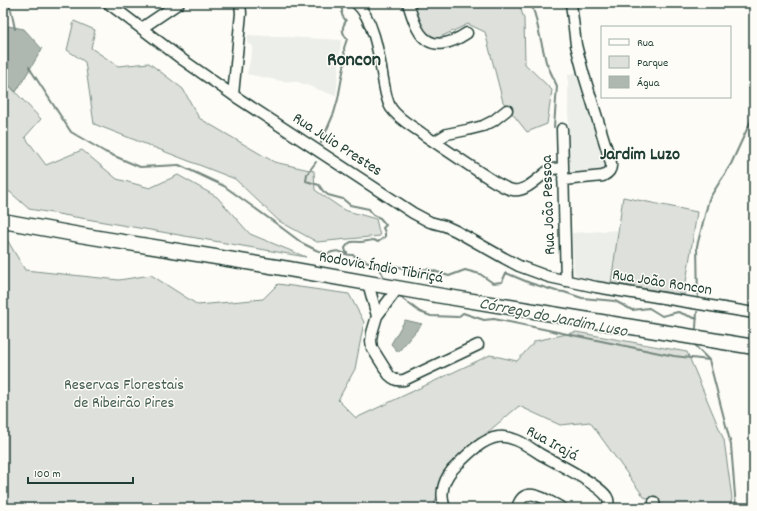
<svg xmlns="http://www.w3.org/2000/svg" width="757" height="511" font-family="Dekko,sans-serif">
<rect width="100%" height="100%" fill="#fdfcf7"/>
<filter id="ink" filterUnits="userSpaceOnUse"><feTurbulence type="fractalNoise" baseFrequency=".025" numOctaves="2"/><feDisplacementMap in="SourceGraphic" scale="8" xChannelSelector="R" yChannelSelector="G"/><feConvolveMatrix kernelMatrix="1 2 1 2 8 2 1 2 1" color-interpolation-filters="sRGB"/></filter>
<g filter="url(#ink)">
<path fill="#eceee9" d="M248 35 341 40 336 96 298 82 281 81 247 74 253 46 247 43Z
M578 71 606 163 604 167 601 171 572 172 569 167 568 75Z
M619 230 611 283 600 282 577 277 574 272 572 233Z"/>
<path fill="#dde0db" stroke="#7e8e88" d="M414 3H519L524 19 525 64 552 90 547 124 527 132 503 102 485 32 468 24 436 39 421 28Z
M74 21 95 30 91 48 118 66 149 63 183 89 199 118 274 162 314 171 315 190 344 210 376 219 380 236 317 242 279 221 235 179 94 124 85 62 67 50Z
M3 79 41 119 25 137 46 165 82 150 117 179 150 188 178 175 217 197 250 234 306 257 29 209 10 192 3 190Z
M623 197 697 212 684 295 611 283Z
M3 238H6L25 270 119 280 151 275 198 305 263 299 278 284 349 294 364 322 355 369 338 400 356 418 490 355 517 361 535 341 576 332 687 352 724 440 732 498 730 508H670L644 497 590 422 560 425 519 406 447 466 433 508H3Z"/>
<path fill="#aeb8b1" stroke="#75877f" d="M3 25 24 29 42 49 16 92 3 79Z
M405 320 422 324 398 352 391 344Z"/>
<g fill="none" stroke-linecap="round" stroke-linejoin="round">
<path stroke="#75877f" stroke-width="2" d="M7 3 11 10 15 29
M531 3 535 15 546 62 557 86 554 127
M29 67 32 72 71 132 105 152 140 167 179 165 224 186 274 222 302 243 316 250 327 254C342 247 341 256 353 255L379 267 396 266 413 271 428 269 449 276 465 270 480 274 493 283 502 282 506 273 530 283 556 291 564 292 582 298 615 301 632 310 649 308 662 316 678 312 697 319
M321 143 334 113 338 99 342 77 345 62 344 48 347 39C342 33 341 28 346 21L342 15V3
M316 162 307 174 306 181 319 185 323 191 328 195 343 199 350 205 369 209 373 215 380 218 386 225 383 228 385 232V237L378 242 374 240C370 240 365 242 360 242 351 242 351 240 345 248L346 252 347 253
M379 267 385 280
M399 295 404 300 420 312 431 316 458 317 463 313 484 320 494 319 674 356 709 360
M698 301 697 246 709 199 731 164 754 114
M696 328 697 312
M696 347 709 360 731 445 736 508"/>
<g stroke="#1f3d34" stroke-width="13">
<path id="minor" d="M108 3 183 60 233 95 413 213 430 222 445 226 456 231 504 258 519 266 549 277 596 287 754 313
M356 3C374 19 379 56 383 79 385 89 386 100 391 108 399 120 414 127 424 135 448 151 471 167 495 182 501 185 506 189 513 190 525 193 539 177 548 171L552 169 563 168
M408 3C411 13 414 24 420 33 432 51 452 43 467 33
M142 28 179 3
M233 95 241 13 240 3
M562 129 566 281
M434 142 447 134 467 130 483 126 493 121 507 110
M563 180 603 176C609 173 612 170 611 163L583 72 576 45 571 3
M368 283 377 316
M398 288 377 316 372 333 371 341 372 348 389 375C394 380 397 381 404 380L478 345
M654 502 655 508
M445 508C439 493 444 477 456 466 466 456 482 439 498 437 503 436 511 438 516 440 524 443 532 449 540 454 554 462 599 484 607 497 609 500 609 505 607 508
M517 508C524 482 548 501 562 508"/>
</g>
<g stroke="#1f3d34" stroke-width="17">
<path id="highway" d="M3 221 80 235 289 269 436 295 754 347"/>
</g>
<use href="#minor" stroke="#fdfcf7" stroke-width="10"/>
<use href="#highway" stroke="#fdfcf7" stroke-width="14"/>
</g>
</g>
<g text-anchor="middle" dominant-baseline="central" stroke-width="3" stroke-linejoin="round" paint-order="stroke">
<g font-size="16" fill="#1f3d34" stroke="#fdfcf7">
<text transform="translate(337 145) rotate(33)">Rua Julio Prestes</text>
<text transform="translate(549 205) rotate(-92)">Rua João Pessoa</text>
<text transform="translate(381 268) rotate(10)">Rodovia Índio Tibiriçá</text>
<text transform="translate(662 283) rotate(9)">Rua João Roncon</text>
<text transform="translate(552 444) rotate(29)">Rua Irajá</text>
</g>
<g font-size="16" fill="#455e55" stroke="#fdfcf7">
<text x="124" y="385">Reservas Florestais<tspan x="124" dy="18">de Ribeirão Pires</tspan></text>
</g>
<g font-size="17" font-style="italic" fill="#435c53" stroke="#fdfcf7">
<text transform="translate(553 319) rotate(11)">Córrego do Jardim Luso</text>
</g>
<g font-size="18" font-weight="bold" fill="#1f3d34" stroke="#fdfcf7">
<text x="640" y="155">Jardim Luzo</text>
</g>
<g font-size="20" font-weight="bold" fill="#1f3d34" stroke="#fdfcf7">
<text x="354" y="61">Roncon</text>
</g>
</g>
<rect width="757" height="511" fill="none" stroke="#fdfcf7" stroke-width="16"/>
<rect x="8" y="8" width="741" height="495" fill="none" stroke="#1f3d34" stroke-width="1.5" filter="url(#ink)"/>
<rect x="601" y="26" width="130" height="72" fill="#fdfcf7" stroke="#a4b0a9"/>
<rect x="609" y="39" width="20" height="6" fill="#fdfcf7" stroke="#a4b0a9"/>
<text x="637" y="46" font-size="12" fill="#1f3d34">Rua</text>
<rect x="609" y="56" width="20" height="12" fill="#dde0db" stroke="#a4b0a9"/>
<text x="637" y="66" font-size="12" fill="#1f3d34">Parque</text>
<rect x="609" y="76" width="20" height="12" fill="#aeb8b1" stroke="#a4b0a9"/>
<text x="637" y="86" font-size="12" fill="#1f3d34">Água</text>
<path d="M28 477v6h105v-6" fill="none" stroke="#1f3d34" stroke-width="2"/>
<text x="34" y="477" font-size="12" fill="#1f3d34" stroke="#fdfcf7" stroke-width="3" paint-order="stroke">100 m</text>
</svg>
